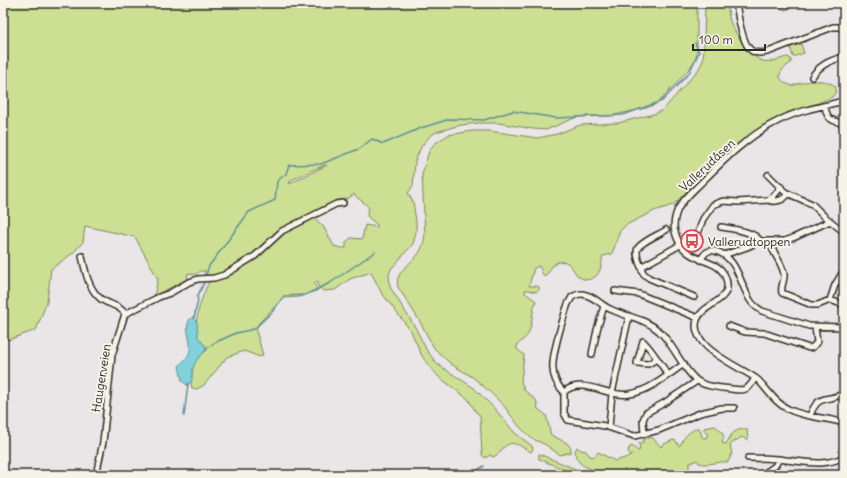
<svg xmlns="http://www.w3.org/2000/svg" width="847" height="478" font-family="Delius,sans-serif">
<rect width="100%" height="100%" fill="#eae5e6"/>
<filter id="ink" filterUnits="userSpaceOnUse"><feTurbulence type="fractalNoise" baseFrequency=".025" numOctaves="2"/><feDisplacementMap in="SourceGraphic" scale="8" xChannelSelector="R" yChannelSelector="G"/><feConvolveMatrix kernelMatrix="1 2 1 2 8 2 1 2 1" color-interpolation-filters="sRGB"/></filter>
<g filter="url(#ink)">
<path fill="#ccdf93" stroke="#7c855f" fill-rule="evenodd" d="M3 3H697V52L695 60 690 68 661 100 654 105 646 108 610 116H585L577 117 546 130 533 129 499 123H479L461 125 436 132 429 137 421 147 415 161 413 186 408 193 413 202 416 221V232L413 244 391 269 389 275 390 287 415 327 426 349 437 364 474 388 494 408 515 433 532 446 533 449 531 452C521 447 513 438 503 448 500 452 498 455 493 457L490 455 485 458 482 455 480 415 476 412 468 399 439 377 428 365 422 356 411 331 381 292 371 272 350 279 335 290 323 291 318 286V281L314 283 318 290 299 297 283 298 258 324 256 331 263 355 260 357 244 351 227 357 204 385 197 389 192 388 190 378 192 362 207 350V347C204 345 200 341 198 338 192 323 202 296 209 282L204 273 206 271H200C197 276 193 274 188 273L187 279 154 296 158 279 135 237 85 226 83 242 73 253 51 269 47 302 36 330 8 340 3 338ZM327 165 289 184 291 180C301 176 318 166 327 165ZM354 194C358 200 366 202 369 209L367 213V216L377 225V227L365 225 362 239 351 238 346 242V248H341L334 246 323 226 313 217 335 203 349 198Z
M705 3H728C728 9 728 16 730 21 734 32 752 59 763 61 772 63 780 58 788 57L791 59V63C777 72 775 80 792 86 804 81 826 77 836 87V92L832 97 816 104 788 112 759 128 726 153 673 205 654 211 626 225 620 231 612 254 603 256C601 261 602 267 599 272 595 280 585 282 578 276 572 270 570 259 559 262 551 263 550 273 544 277L539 266 534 268 529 286H537L539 287V290L536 292 529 290H525V293L535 300 536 302C531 312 533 324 528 334 525 339 521 341 517 345V349L524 355 521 381 524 390 536 400 538 409 546 415 551 435 567 443 571 448V452L560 455 546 445 531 438 519 426 504 406 492 394 474 378 451 364 439 353 434 348 419 320 398 287C394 271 412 264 419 253 423 247 424 241 425 234L422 174 429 151 434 144 448 135 472 131H489L538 138 557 134 580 125 618 123 654 114 663 110 698 70 703 61 704 45Z
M773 3H791V8L785 10Z
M801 44 804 53 793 57 790 47Z
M715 426 720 430 724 436 722 443 726 444C732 433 734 429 747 429L748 439 747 440 742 437 732 443 730 446 732 453 728 462C718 461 708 466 699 463L697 460 689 464V469L677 475H671L672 472 665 473V475C647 475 592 476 580 463 577 460 576 455 575 451L577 447 581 450 586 451 590 456 594 457 598 452 615 461 631 456V454L628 452 629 448 632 446 638 451 640 450 639 443H643V439L652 437 661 447 662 445 673 440 676 441 679 446 681 444C684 436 689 432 697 428L700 429 702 437 704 438 707 437V433L704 431V428Z
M539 454 590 475H577L539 459Z"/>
<path fill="#81d1dd" stroke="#5f8f96" d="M194 316V319L197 322 198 337 206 347V350C194 362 192 365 192 381L187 385 182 381 179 366C183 361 189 357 190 350 192 340 181 323 194 316Z"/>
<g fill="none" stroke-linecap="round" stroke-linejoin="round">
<path stroke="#5f8f96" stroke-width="1.5" d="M206 275 209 266 249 212 275 200 277 181 286 174 289 165 321 164 359 149 372 139 383 144 421 128 450 119 484 120 513 111 556 118 623 115 662 101 689 73 699 52 695 43
M194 318 198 300 197 297 204 283
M205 350 214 343 236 333 254 329 272 312 284 296 305 295 330 283 375 252
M184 416 188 384
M470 475 484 466"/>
<g stroke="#2b2b2b" stroke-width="8">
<path id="minor" d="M736 3C738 15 742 45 752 51 757 54 762 53 768 52L825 30 833 27H844
M812 77C819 65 830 60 844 57
M844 101C823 106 800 110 780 120 750 134 725 159 702 182 694 190 684 198 678 209 675 216 673 225 675 232 684 266 717 256 725 276 736 302 703 302 697 320 688 348 742 367 758 380 768 390 775 403 788 409 805 418 826 417 844 423
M825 106C827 120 831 120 844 124
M768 175 785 192 812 204 824 216 844 232
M768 200C775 203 784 200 788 194
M721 227C732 229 754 231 760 241
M770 241C772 253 782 262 784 274 785 281 780 286 782 293L812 305H818L830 300
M695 242 703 219 713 205 723 201 738 202 768 200 773 197 781 187
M680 245 641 267 643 273 649 278 694 297
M724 255 747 247 760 241H784L793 238 830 221
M82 256C85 270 88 289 101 299 109 305 120 305 125 314L112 355 103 442 96 475
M701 260C704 253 708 249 715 251 737 256 740 284 750 300 753 305 757 308 762 311L809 326 844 327
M641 267C639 262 635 253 638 248 641 242 660 234 666 230
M844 270 835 285 830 300 844 305
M615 291 639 294 698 318
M125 314 159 297 170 293 189 282 198 279 214 278 224 275 255 256 282 231 336 204 343 203
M729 326 745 332 764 333 809 348 813 347 817 342 815 327
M592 354 597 330 604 306
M657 359 648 364 637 363 643 341C653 351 660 363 668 375
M564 392C547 376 553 357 558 337 561 326 564 315 568 304L572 297C577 294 581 293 586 295 595 297 601 305 610 309 626 317 645 318 659 331 673 343 686 376 701 383 709 387 721 388 731 389 744 391 748 391 755 378
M564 392V413L568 420 605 426 634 436 659 430 700 413 722 408H734
M564 392C582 376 609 398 630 394 649 391 668 375 684 364
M810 416C818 392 828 403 844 393
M609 427 612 393 629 316
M644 434 643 420 646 413 664 403 697 381
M748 458C761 458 773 458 786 460 807 462 823 467 844 457
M762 475 775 466 779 459"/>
</g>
<use href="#minor" stroke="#f7f3e8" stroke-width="5"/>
</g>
</g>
<defs>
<g id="bus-ring" transform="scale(1.15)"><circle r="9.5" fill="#f7f3e8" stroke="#d1495b" stroke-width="1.5"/><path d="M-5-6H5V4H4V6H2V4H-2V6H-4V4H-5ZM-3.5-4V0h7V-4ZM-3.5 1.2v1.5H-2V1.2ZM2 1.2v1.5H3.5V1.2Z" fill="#d1495b"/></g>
</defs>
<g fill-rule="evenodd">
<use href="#bus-ring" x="692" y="241"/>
</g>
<g text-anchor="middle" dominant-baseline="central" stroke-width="4" stroke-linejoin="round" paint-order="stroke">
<g font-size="12" fill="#2b2b2b" stroke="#f7f3e8">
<text transform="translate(707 165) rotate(-43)">Vallerudåsen</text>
<text transform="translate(101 378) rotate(-81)">Haugerveien</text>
</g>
<g font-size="12" fill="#2b2b2b" stroke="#f7f3e8" text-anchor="start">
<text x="708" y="241">Vallerudtoppen</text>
</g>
</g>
<rect width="847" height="478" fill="none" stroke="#f7f3e8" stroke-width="16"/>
<rect x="8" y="8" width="831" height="462" fill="none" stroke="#2b2b2b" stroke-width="1.5" filter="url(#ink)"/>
<path d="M693 44v6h72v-6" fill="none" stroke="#2b2b2b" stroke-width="2"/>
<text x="699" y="44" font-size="12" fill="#2b2b2b" stroke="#f7f3e8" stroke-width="3" paint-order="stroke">100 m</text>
</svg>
